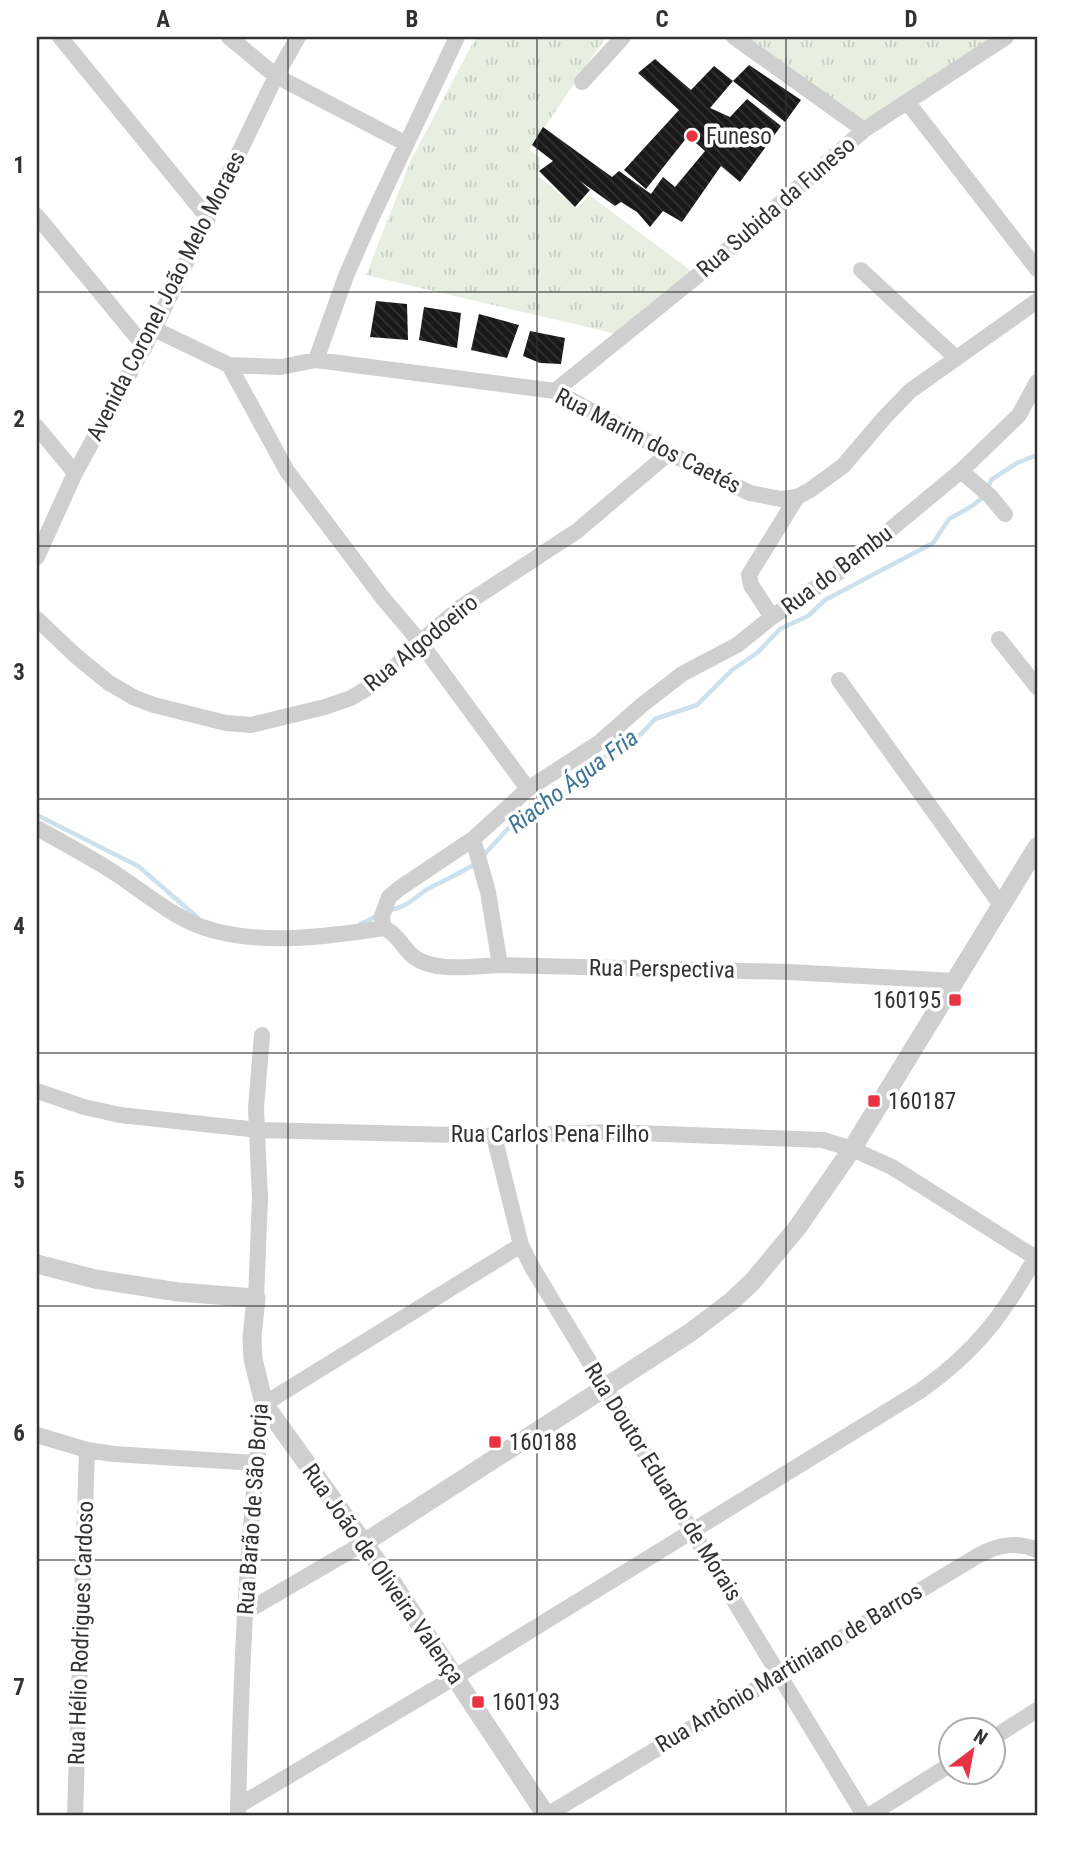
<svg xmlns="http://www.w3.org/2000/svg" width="1074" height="1852" font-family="'Roboto Condensed',sans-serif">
<defs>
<pattern id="grass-tufts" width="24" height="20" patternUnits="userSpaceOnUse" patternTransform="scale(1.75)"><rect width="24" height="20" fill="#e8eee0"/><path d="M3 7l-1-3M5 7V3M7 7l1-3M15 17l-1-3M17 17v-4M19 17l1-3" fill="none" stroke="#c7cdc1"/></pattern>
<pattern id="building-back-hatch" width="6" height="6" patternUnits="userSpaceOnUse" patternTransform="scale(1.75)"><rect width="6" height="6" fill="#191919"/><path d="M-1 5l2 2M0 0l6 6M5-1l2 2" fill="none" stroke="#323232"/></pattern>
</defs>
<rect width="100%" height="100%" fill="#fff"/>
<path fill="url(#grass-tufts)" d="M476 37H606L529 150 540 158 538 176 578 209 589 195 694 273 621 335 366 275 411 160Z
M736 37H998L871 127Z"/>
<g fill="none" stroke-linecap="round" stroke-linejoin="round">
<path stroke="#cce1ee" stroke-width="4.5" d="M37 815 138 866 197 917
M481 858 516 820 562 795 619 744 641 734 655 719 697 705 732 670 757 653 780 629 808 616 825 600 933 543 949 519 972 506 986 495 991 480 1017 463 1037 455
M388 910C404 909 413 899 426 890 442 881 459 874 475 864
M360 924 377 916"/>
</g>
<path fill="url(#building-back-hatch)" d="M655 59 691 90 714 66 733 81 710 108 730 117 747 99 781 126 740 182 721 166 682 222 663 211 650 227 637 212 621 202 615 206 580 181 590 190 575 207 539 171 553 161 532 145 543 127 612 177 619 171 651 194 663 177 675 187 705 151 688 136 646 189 624 170 679 110 638 73Z
M749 65 801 100 785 122 733 81Z
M376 301 407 304 408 340 370 337Z
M424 307 461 313 457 348 419 340Z
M479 314 519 325 507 358 471 350Z
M530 331 565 338 561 364 540 363 523 356Z"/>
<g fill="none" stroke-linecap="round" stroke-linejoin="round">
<path stroke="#cfcfcf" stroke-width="16" d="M60 37 208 218
M229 37 276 76 405 143
M734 37 864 130
M582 82 623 37
M908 103 1037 269
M37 216 145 347
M861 270 955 357
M154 329 229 365 281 367 316 360 555 391 669 453 750 493 781 499 797 497 810 490 843 466 884 418 910 391 1037 301
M316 360 346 276 370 221 457 37
M229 365 287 471 382 597 420 642 528 789
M555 391 702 272 864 130 1006 37
M37 427 75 473
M961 471 990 496 1005 514
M797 497 749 575 751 585 772 617 839 572 961 471 1019 415 1037 382
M37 557 75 473 154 329 276 76 298 37
M37 619 76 656 109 683 135 698 154 705 226 723 251 725 325 707 351 698 381 680 420 642 461 607 577 531 669 453
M999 639 1037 687
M839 680 1001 905
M37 828C60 841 84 854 107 868 138 887 167 914 202 927 256 946 327 937 383 928
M473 839 488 892 500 965
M383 928C398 933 402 948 414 957 435 973 475 966 500 965L788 972 955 981
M383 928 382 916 389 897 400 888 473 839 528 789 600 742 642 705 682 674 737 645 772 617
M37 1091 84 1107 120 1115 259 1130 494 1136 610 1132 823 1140 852 1149 892 1167 1036 1258
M494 1136 521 1245 532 1267 864 1815
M256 1298 260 1199 256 1108 262 1035
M37 1435 87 1450 114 1454 256 1463
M247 1611 364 1543
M993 1738 1037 1710
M238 1806 455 1677 920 1391C977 1351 1003 1315 1037 1255
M238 1812C241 1676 246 1539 264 1404L521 1245
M75 1815 87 1450
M547 1815 979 1555C998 1545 1016 1541 1037 1550
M870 1815 951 1764"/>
<path stroke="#cfcfcf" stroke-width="19" d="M37 1264 95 1279 178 1292 256 1298 252 1337 253 1359 264 1404 391 1581 546 1815
M364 1543 691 1332 733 1300 753 1281 797 1228 852 1149 1037 847"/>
</g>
<path fill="none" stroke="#323232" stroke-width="2" stroke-opacity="0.55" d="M288 37V1815M537 37V1815M786 37V1815M37 292H1037M37 546H1037M37 799H1037M37 1053H1037M37 1306H1037M37 1560H1037"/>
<g fill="#e83442" stroke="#fff" stroke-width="2.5">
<circle cx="692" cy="136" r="7"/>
<rect x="948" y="993" width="14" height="14" rx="3.5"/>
<rect x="867" y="1094" width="14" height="14" rx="3.5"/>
<rect x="488" y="1435" width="14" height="14" rx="3.5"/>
<rect x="471" y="1695" width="14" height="14" rx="3.5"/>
</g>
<g text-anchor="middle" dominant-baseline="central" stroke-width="7" stroke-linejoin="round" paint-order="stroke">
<g font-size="23" fill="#323232" stroke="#fff" text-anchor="start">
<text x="706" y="136">Funeso</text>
<text x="941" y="1000" text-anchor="end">160195</text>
<text x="888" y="1101">160187</text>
<text x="509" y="1442">160188</text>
<text x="492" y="1702">160193</text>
</g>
<g font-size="23" fill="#323232" stroke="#fff">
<text transform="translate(776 207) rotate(-41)">Rua Subida da Funeso</text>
<text transform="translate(166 296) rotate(-63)">Avenida Coronel João Melo Moraes</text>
<text transform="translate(648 441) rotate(27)">Rua Marim dos Caetés</text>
<text transform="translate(837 570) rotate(-37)">Rua do Bambu</text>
<text transform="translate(421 643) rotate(-39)">Rua Algodoeiro</text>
<text transform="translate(662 969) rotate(1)">Rua Perspectiva</text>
<text x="550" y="1134">Rua Carlos Pena Filho</text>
<text transform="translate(663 1482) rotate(58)">Rua Doutor Eduardo de Morais</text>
<text transform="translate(253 1509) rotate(-86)">Rua Barão de São Borja</text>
<text transform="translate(383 1574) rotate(55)">Rua João de Oliveira Valença</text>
<text transform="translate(81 1633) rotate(-88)">Rua Hélio Rodrigues Cardoso</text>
<text transform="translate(789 1668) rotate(-31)">Rua Antônio Martiniano de Barros</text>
</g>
<g font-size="24" font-style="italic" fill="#3d7496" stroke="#fff">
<text transform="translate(573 781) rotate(-37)">Riacho Água Fria</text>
</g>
</g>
<rect width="1074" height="1852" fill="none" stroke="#ffffff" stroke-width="77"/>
<g transform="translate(972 1751) rotate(32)"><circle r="33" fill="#ffffff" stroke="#adadad" stroke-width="2"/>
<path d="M0-5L12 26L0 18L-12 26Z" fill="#e83442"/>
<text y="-10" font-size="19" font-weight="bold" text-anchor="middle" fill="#323232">N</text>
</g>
<rect x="38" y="38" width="998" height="1776" fill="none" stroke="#323232" stroke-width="2.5"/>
<g font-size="23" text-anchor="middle" font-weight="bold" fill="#323232">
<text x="163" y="27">A</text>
<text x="412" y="27">B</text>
<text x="662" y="27">C</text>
<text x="911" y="27">D</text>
<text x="19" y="173">1</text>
<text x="19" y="427">2</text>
<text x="19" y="680">3</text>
<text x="19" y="934">4</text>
<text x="19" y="1188">5</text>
<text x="19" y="1441">6</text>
<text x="19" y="1695">7</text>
</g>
</svg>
